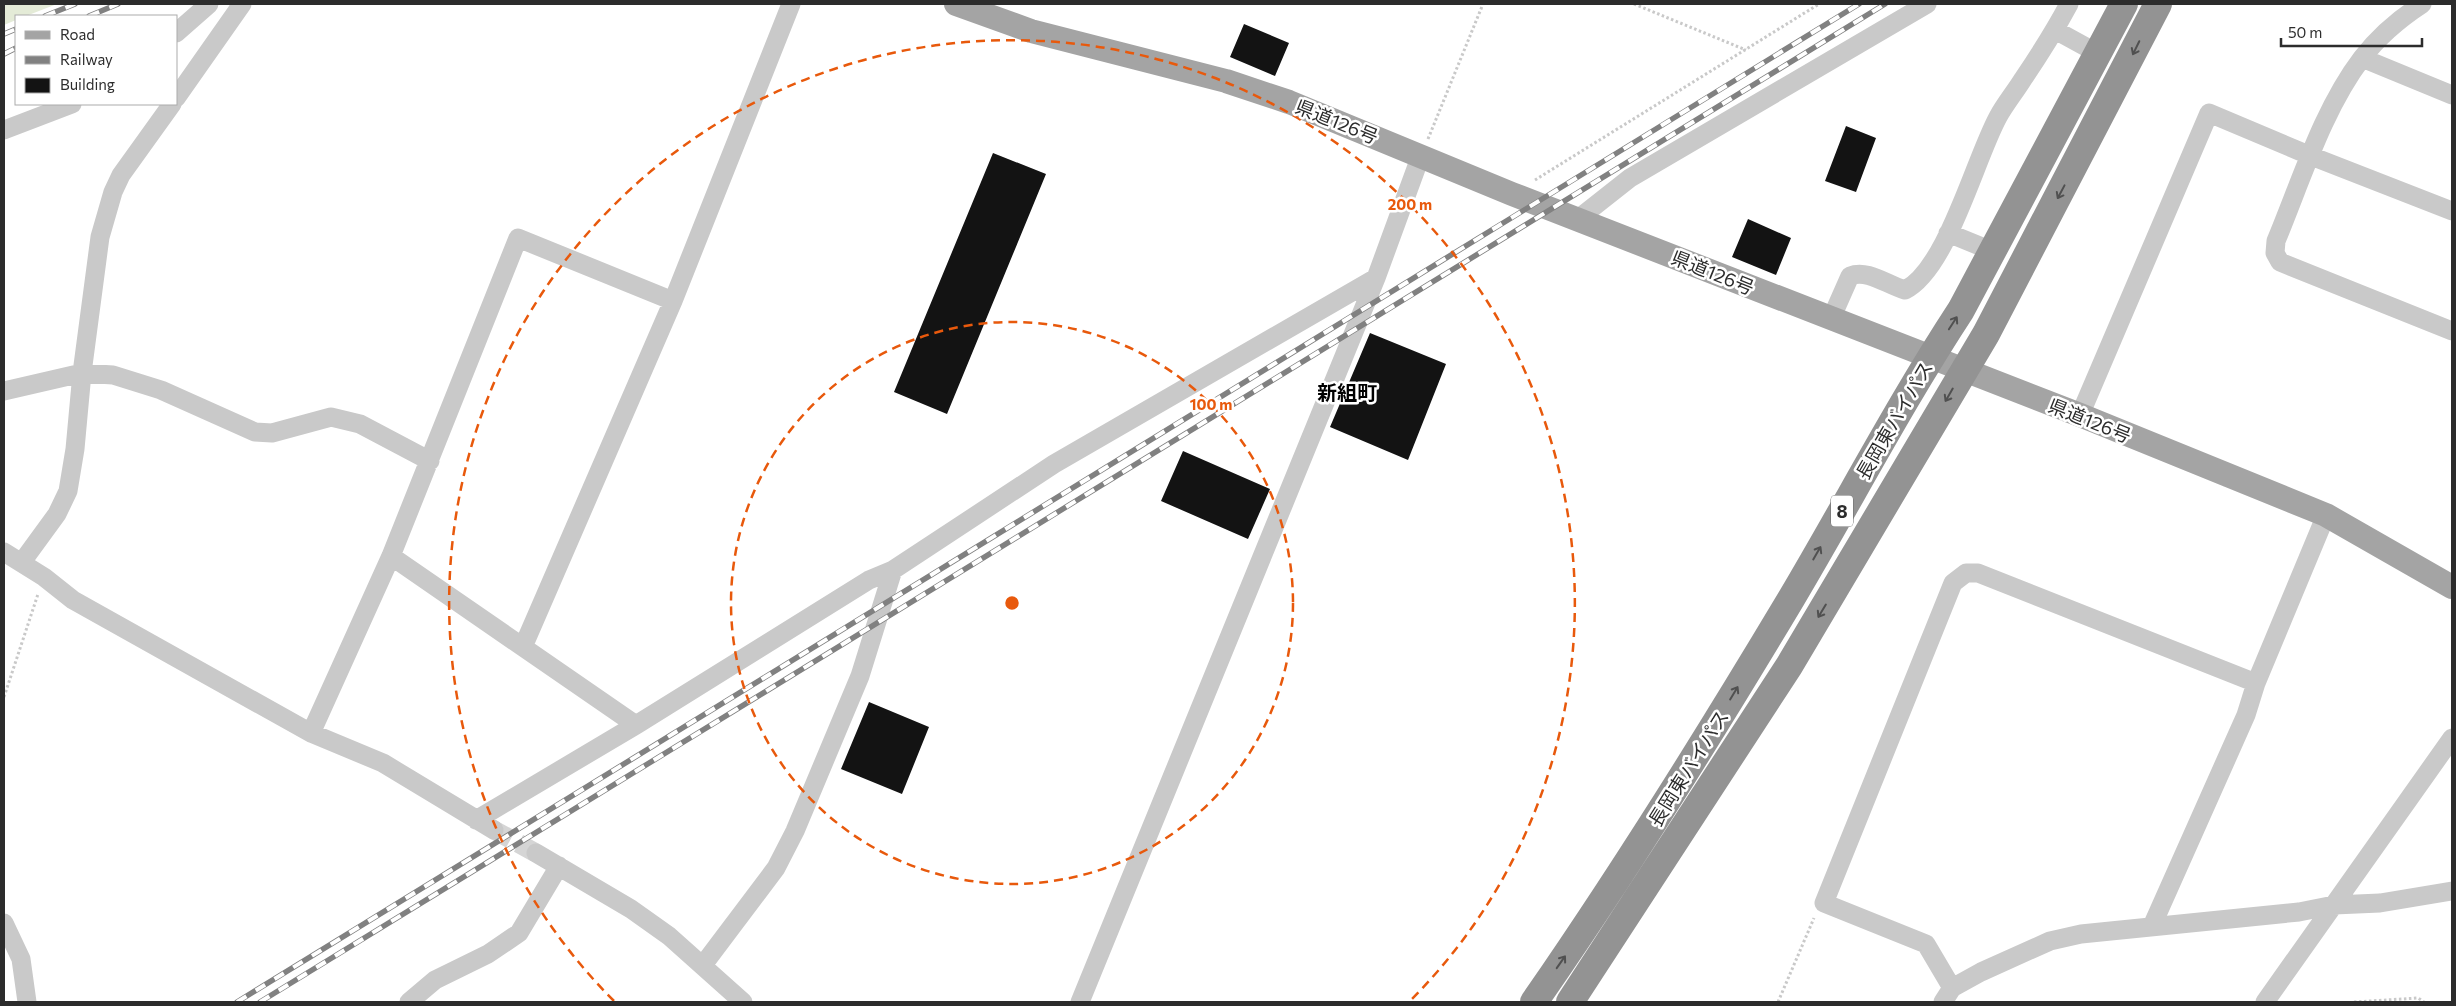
<svg xmlns="http://www.w3.org/2000/svg" width="2456" height="1006" font-family="Commissioner,'Noto Sans JP',sans-serif">
<rect width="100%" height="100%" fill="#fff"/>
<path fill="#e4ebd7" d="M4 4H57L26 16H16V20L4 25Z"/>
<path fill="#131313" d="M1244 24 1289 43 1275 76 1230 57Z
M1846 126 1876 138 1856 192 1825 181Z
M993 153 1046 174 947 414 894 392Z
M1748 219 1791 238 1776 275 1732 257Z
M1370 333 1446 364 1408 460 1330 427Z
M1183 451 1270 489 1248 539 1161 501Z
M869 702 929 727 902 794 841 769Z"/>
<g fill="none" stroke-linecap="round" stroke-linejoin="round">
<path stroke="#d5d5d5" stroke-width="19" stroke-dasharray="19 9" stroke-linecap="butt" d="M494 830 536 853"/>
<path stroke="#c9c9c9" stroke-width="3" stroke-dasharray="2.5 2.5" stroke-linecap="butt" d="M1634 4 1746 50
M1428 139 1483 4
M1535 180 1819 4
M4 697 38 594
M1778 1002 1814 918
M2354 1002 2418 998 2424 1002"/>
<path stroke="#c9c9c9" stroke-width="19" d="M2422 4C2399 19 2379 36 2362 58 2323 109 2301 181 2276 241L2275 253 2280 262 2452 331
M2055 30 2097 53
M176 33 209 4
M2362 58 2452 95
M176 98 242 4
M4 130 72 104
M1578 219 1630 178 1927 4
M1948 233 1992 251
M1831 319 1850 276C1868 269 1887 285 1905 290 1947 269 1975 159 1998 117 2005 104 2015 92 2023 79 2040 54 2055 30 2069 4
M4 391 82 373 113 375 161 390 255 432 272 433 331 417 360 424 430 461
M2080 415 2209 113 2311 156 2452 211
M4 552 44 577 73 600 311 733 383 763 494 830
M391 556 636 725
M22 562 57 514 68 491 75 449 82 373 100 237 113 192 121 175 172 104
M523 647 673 301 791 4
M311 733 391 556 518 238 673 301
M476 820 636 725 869 580 893 570 1054 464 1376 278
M536 853 631 909 669 936 743 1002
M4 923 21 959 27 1002
M2152 926 2246 715 2256 683 2326 515
M703 965 776 868 795 831 860 676 893 570
M1952 988 1926 944 1824 903 1953 583 1966 573H1978L2256 683
M409 1002 435 980 488 954 519 933 559 866
M1080 1002 1376 278 1421 155
M1943 1002 1952 988 1981 972 2050 941 2081 934 2299 912 2334 905 2380 903 2452 891
M2265 1002 2452 738"/>
<path stroke="#a4a4a4" stroke-width="24" d="M956 4 1031 31 1226 81 1289 102 1512 194 2080 415 2326 515 2452 587"/>
<path stroke="#939393" stroke-width="28" d="M1534 1002C1625 871 1709 736 1791 599 1848 503 1900 403 1961 310L2124 4
M1570 1002 1789 666 1986 334 2158 4"/>
<g stroke="#818181" stroke-width="5.5">
<path id="rail" d="M45 16 75 4
M89 16 118 4
M4 34 16 29
M4 54 16 48
M237 1002 1859 4
M260 1002 1885 4"/>
</g>
<use href="#rail" stroke="#fff" stroke-width="4" stroke-dasharray="11" stroke-linecap="butt"/>
</g>
<defs><path id="oneway-shaft" d="M-6 0H5M1.5-3L5.5 0L1.5 3" fill="none" stroke-width="1.6" stroke-linecap="round" stroke-linejoin="round" transform="scale(1.25)"/></defs>
<g stroke="#505050">
<use href="#oneway-shaft" transform="translate(2136 48) rotate(116)"/>
<use href="#oneway-shaft" transform="translate(2061 192) rotate(118)"/>
<use href="#oneway-shaft" transform="translate(1953 323) rotate(-57)"/>
<use href="#oneway-shaft" transform="translate(1949 395) rotate(120)"/>
<use href="#oneway-shaft" transform="translate(1817 553) rotate(-60)"/>
<use href="#oneway-shaft" transform="translate(1822 611) rotate(121)"/>
<use href="#oneway-shaft" transform="translate(1734 693) rotate(-59)"/>
<use href="#oneway-shaft" transform="translate(1561 962) rotate(-55)"/>
</g>
<g fill="none" stroke="#e8590c" stroke-width="2.5" stroke-dasharray="9 6">
<circle cx="1012" cy="603" r="281"/>
<path d="M614 1001A563 563 0 1 1 1410 1001"/>
</g>
<g text-anchor="middle" dominant-baseline="central" stroke-width="5" stroke-linejoin="round" paint-order="stroke">
<rect fill="#fff" stroke="#6b6b6b" stroke-width="1" x="1831" y="495.5" width="22" height="31" rx="4"/>
<g font-size="18" font-weight="bold" fill="#2c2c2c">
<text x="1842" y="511">8</text>
</g>
<g font-size="19" fill="#2c2c2c" stroke="#fff">
<text transform="translate(1337 121) rotate(22)">県道126号</text>
<text transform="translate(1713 272) rotate(22)">県道126号</text>
<text transform="translate(1894 420) rotate(-60)">長岡東バイパス</text>
<text transform="translate(2090 420) rotate(22)">県道126号</text>
<text transform="translate(1688 768) rotate(-58)">長岡東バイパス</text>
</g>
<g font-size="20" font-weight="bold" fill="#000" stroke="#fff">
<text x="1347" y="392">新組町</text>
</g>
</g>
<circle cx="1012" cy="603" r="8" fill="#e8590c" stroke="#fff" stroke-width="2.5"/>
<g font-size="15" text-anchor="middle" font-weight="bold" fill="#e8590c" stroke="#fff" stroke-width="5" stroke-linejoin="round" paint-order="stroke">
<text x="1410" y="210">200 m</text>
<text x="1211" y="410">100 m</text>
</g>
<rect width="2456" height="1006" fill="none" stroke="#2c2c2c" stroke-width="10"/>
<rect x="15" y="15" width="162" height="90" fill="#ffffff" stroke="#ababab"/>
<rect x="25" y="31" width="25" height="8" fill="#a4a4a4" stroke="#ababab"/>
<text x="60" y="40" font-size="15" fill="#2c2c2c">Road</text>
<rect x="25" y="56" width="25" height="8" fill="#818181" stroke="#ababab"/>
<text x="60" y="65" font-size="15" fill="#2c2c2c">Railway</text>
<rect x="25" y="78" width="25" height="15" fill="#131313" stroke="#ababab"/>
<text x="60" y="90" font-size="15" fill="#2c2c2c">Building</text>
<path d="M2281 38v8h141v-8" fill="none" stroke="#2c2c2c" stroke-width="2.5"/>
<text x="2288" y="38" font-size="15" fill="#2c2c2c" stroke="#ffffff" stroke-width="4" paint-order="stroke">50 m</text>
</svg>
